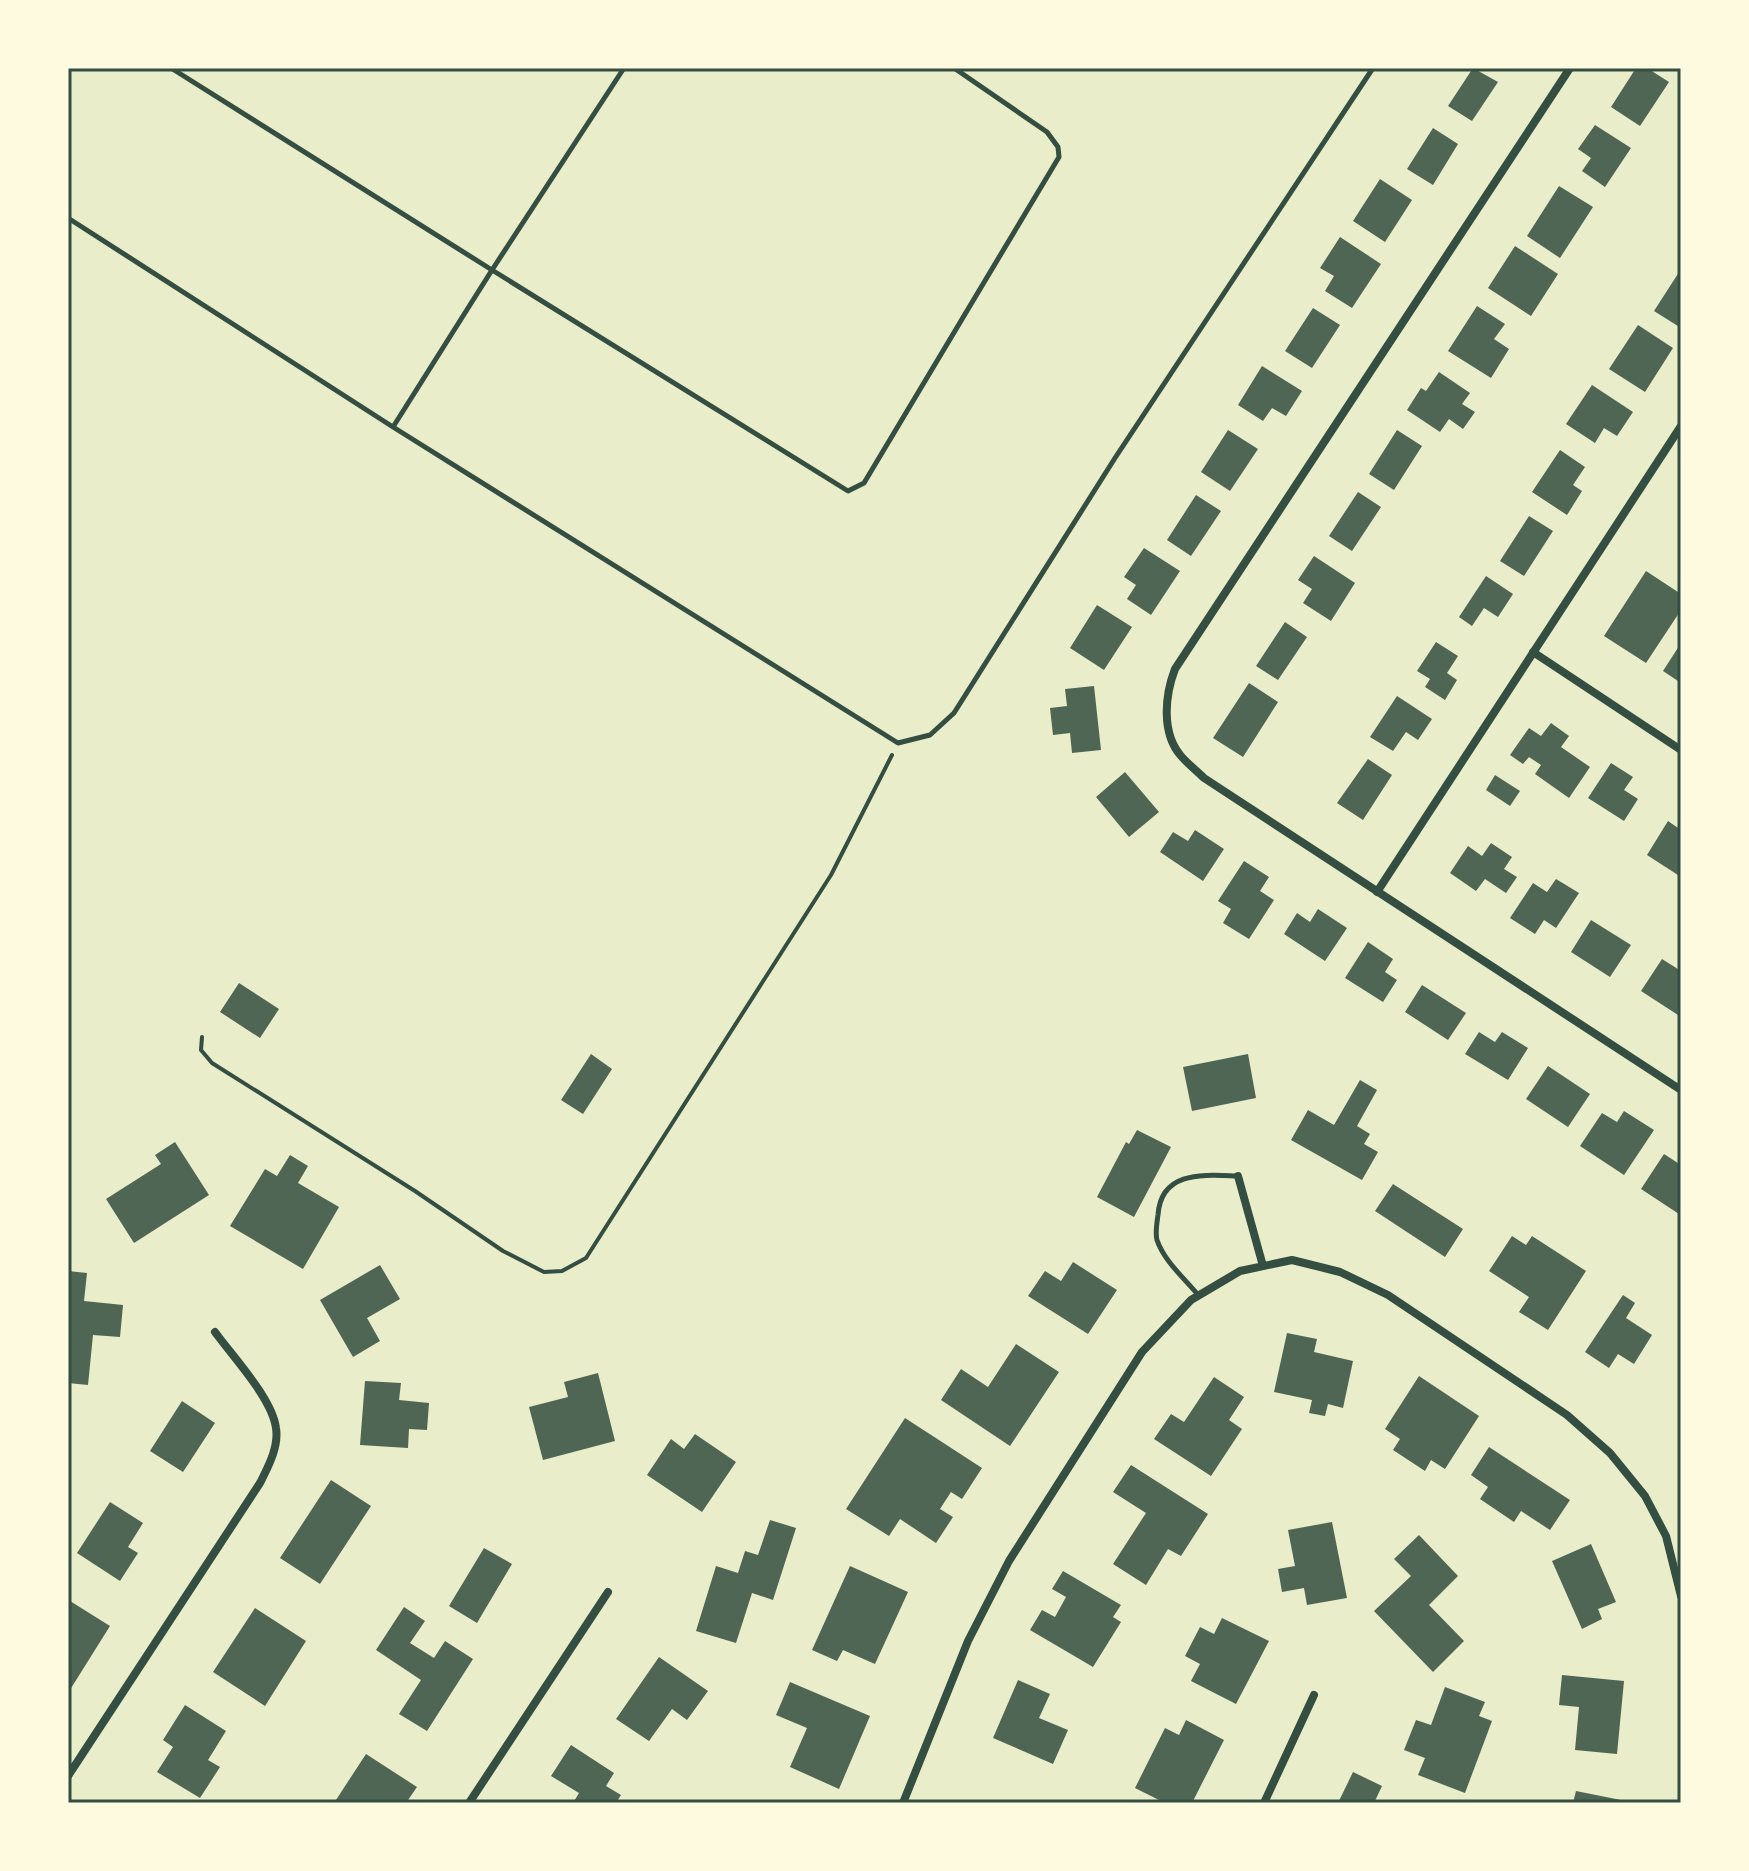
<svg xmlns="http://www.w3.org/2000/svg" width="1749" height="1871" font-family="'Nunito Sans',sans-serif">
<rect width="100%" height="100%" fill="#e9edc9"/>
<path fill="#4f6655" d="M1473 68 1498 82 1472 121 1448 106Z
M1636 68H1647L1669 82 1640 126 1611 107Z
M1595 125 1631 148 1605 187 1582 171 1591 158 1578 149Z
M1433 128 1458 144 1433 185 1407 169Z
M1380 179 1412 200 1385 242 1353 221Z
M1559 186 1593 207 1560 258 1527 236Z
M1340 237 1381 264 1352 308 1325 291 1334 276 1320 268Z
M1515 246 1558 274 1531 316 1488 288Z
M1681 269V328L1654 311Z
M1477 306 1505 324 1494 339 1509 349 1491 378 1448 351Z
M1313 308 1340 325 1312 368 1285 351Z
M1638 325 1673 348 1645 392 1609 369Z
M1262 366 1302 391 1286 416 1272 408 1263 421 1238 405Z
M1439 372 1470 393 1462 404 1475 412 1463 429 1449 419 1440 432 1407 410 1421 388 1426 391Z
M1592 385 1633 412 1617 436 1604 428 1595 443 1566 424Z
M1228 430 1258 449 1230 491 1201 472Z
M1397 430 1422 446 1394 490 1369 474Z
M1560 450 1585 467 1573 485 1582 491 1567 515 1532 492Z
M1358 492 1381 507 1352 551 1329 536Z
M1196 495 1221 511 1191 556 1167 540Z
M1529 516 1553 531 1524 576 1500 561Z
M1144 548 1180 571 1151 615 1127 599 1136 585 1124 577Z
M1314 556 1355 583 1331 621 1303 603 1312 589 1298 580Z
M1646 571 1681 594V610L1646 663 1604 636Z
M1486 576 1513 594 1498 617 1484 608 1472 626 1459 617Z
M1097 605 1132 627 1104 670 1070 648Z
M1285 622 1307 637 1278 680 1256 666Z
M1436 642 1458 656 1447 673 1457 680 1445 700 1425 687 1430 679 1417 671Z
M1681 643V683L1663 671Z
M1249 683 1278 702 1243 757 1213 738Z
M1094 686 1101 750 1072 753 1070 733 1053 735 1050 708 1067 706 1065 689Z
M1397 696 1432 719 1418 740 1406 732 1393 751 1370 737Z
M1551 723 1569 736 1561 747 1590 767 1569 798 1535 774 1541 765 1529 757 1523 764 1510 755 1529 728 1541 736Z
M1368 759 1392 775 1363 820 1337 803Z
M1611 763 1633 777 1624 790 1638 799 1624 821 1588 798Z
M1125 772 1159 812 1129 837 1096 797Z
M1495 775 1520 791 1510 806 1486 790Z
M1668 821 1681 830V877L1647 855Z
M1195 830 1224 849 1203 881 1160 852 1173 832 1188 841Z
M1491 843 1512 857 1504 869 1517 877 1506 893 1485 879 1476 891 1450 873 1468 846 1482 856Z
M1244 861 1269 877 1260 891 1274 900 1249 939 1223 923 1231 909 1218 901Z
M1556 879 1579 893 1556 928 1544 920 1535 934 1510 918 1533 883 1547 892Z
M1318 909 1347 928 1325 961 1284 934 1297 913 1310 922Z
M1591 920 1631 945 1610 977 1571 952Z
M1368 942 1393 959 1385 972 1397 980 1383 1002 1345 978Z
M1662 959 1681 971V1011L1678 1015 1641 991Z
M239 983 279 1009 260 1038 220 1012Z
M1422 985 1466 1013 1448 1040 1405 1012Z
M1479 1032 1495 1042 1502 1032 1528 1048 1508 1080 1465 1054Z
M591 1054 612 1069 583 1114 561 1100Z
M1248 1054 1256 1098 1192 1111 1183 1067Z
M1548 1066 1590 1094 1568 1127 1526 1099Z
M1360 1080 1377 1090 1357 1126 1370 1134 1364 1144 1378 1152 1362 1180 1291 1140 1308 1110 1334 1125Z
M1624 1111 1654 1130 1624 1175 1580 1146 1602 1113 1617 1122Z
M1137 1130 1171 1147 1134 1217 1097 1197 1126 1142 1129 1144Z
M175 1142 209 1195 134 1243 106 1199 161 1164 155 1155Z
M1664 1154 1681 1165 1679 1214 1641 1189Z
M290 1155 308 1166 298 1183 339 1207 303 1269 230 1226 265 1169 277 1176Z
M1393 1184 1463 1229 1445 1257 1375 1211Z
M1512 1236 1526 1245 1532 1236 1586 1271 1548 1330 1519 1312 1529 1297 1489 1271Z
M1073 1262 1117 1290 1088 1334 1028 1296 1045 1271 1061 1281Z
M380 1265 400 1299 367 1318 380 1341 353 1357 320 1300Z
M68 1271 87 1273 84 1301 123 1305 120 1337 93 1335 88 1385 68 1383Z
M1623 1295 1635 1303 1626 1318 1652 1335 1634 1364 1618 1354 1609 1368 1585 1352Z
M1287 1333 1317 1339 1314 1352 1353 1361 1343 1408 1328 1404 1325 1416 1309 1413 1312 1400 1274 1392Z
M1016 1344 1059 1372 1010 1446 941 1400 961 1369 988 1387Z
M598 1373 615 1441 543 1460 529 1407 568 1397 564 1382Z
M1419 1376 1479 1416 1445 1469 1431 1460 1425 1471 1393 1450 1400 1439 1385 1429Z
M1214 1377 1244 1397 1229 1420 1242 1429 1211 1476 1154 1439 1171 1414 1184 1422Z
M365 1381 401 1383 399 1400 429 1403 427 1430 409 1429 408 1448 360 1445Z
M182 1401 215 1423 183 1472 150 1451Z
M905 1418 982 1468 962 1499 951 1492 940 1509 953 1517 936 1543 900 1519 889 1536 846 1509Z
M695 1434 736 1462 702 1512 647 1475 671 1439 684 1449Z
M1489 1447 1570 1500 1550 1530 1521 1511 1514 1522 1480 1499 1488 1487 1471 1475Z
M1131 1465 1208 1514 1181 1556 1168 1549 1146 1585 1113 1564 1146 1513 1113 1492Z
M331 1480 371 1506 320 1584 280 1558Z
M110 1502 143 1523 128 1547 138 1553 120 1581 77 1553Z
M770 1520 796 1528 773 1600 752 1593 736 1643 696 1631 716 1566 738 1573 745 1551 758 1555Z
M1332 1522 1347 1598 1307 1605 1304 1588 1282 1592 1278 1569 1295 1566 1288 1530Z
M1419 1535 1458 1576 1429 1605 1464 1641 1433 1672 1374 1611 1411 1576 1394 1559Z
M1591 1544 1616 1602 1598 1609 1602 1619 1582 1629 1552 1561Z
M484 1548 512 1564 477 1623 449 1606Z
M850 1566 908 1592 875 1664 843 1650 837 1661 812 1650Z
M1063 1571 1121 1605 1113 1617 1121 1622 1093 1667 1030 1630 1042 1610 1055 1617 1066 1597 1052 1589Z
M70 1601 110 1626 68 1693V1604Z
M404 1607 425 1621 410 1643 434 1658 445 1641 473 1659 427 1731 399 1714 421 1680 376 1650Z
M255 1608 306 1641 265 1706 213 1672Z
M1222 1618 1269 1641 1236 1704 1191 1681 1200 1664 1185 1656 1200 1627 1214 1634Z
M659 1657 708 1691 687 1720 672 1709 649 1741 616 1719Z
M1562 1675 1624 1681 1617 1754 1575 1750 1579 1707 1559 1705Z
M1018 1680 1050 1694 1039 1718 1068 1730 1053 1764 993 1738Z
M790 1682 870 1716 839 1789 790 1767 807 1728 776 1715Z
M1445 1687 1485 1702 1479 1716 1492 1721 1465 1793 1418 1775 1425 1758 1404 1750 1416 1720 1431 1725Z
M185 1705 226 1731 208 1760 220 1767 200 1798 157 1772 173 1747 163 1740Z
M1186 1720 1224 1740 1192 1803H1165L1135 1788 1165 1728 1179 1735Z
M571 1745 614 1773 606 1786 621 1795 616 1803H573L579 1793 551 1776Z
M366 1754 417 1787 406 1803H334Z
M1353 1772 1382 1786 1374 1803H1338Z
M1576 1791 1621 1800V1803H1573Z"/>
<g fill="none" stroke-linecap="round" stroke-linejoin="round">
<path stroke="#344e41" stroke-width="4" d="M202 1037 201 1050 212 1063 415 1191 503 1251 544 1272 562 1271 586 1258 831 875 892 755"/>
<path stroke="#344e41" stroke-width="5" d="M171 68 492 270 393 427
M624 68 492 270 848 491 864 483 1059 157 1058 147 1047 132 954 68
M68 218 393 427 898 743 930 735 954 713 1115 458 1373 68
M1199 1296C1185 1279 1164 1261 1157 1240 1155 1233 1157 1222 1158 1215 1161 1170 1205 1175 1237 1176"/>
<path stroke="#344e41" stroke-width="8" d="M1570 68 1175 669C1165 695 1161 733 1181 756 1188 764 1197 771 1204 778L1681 1090
M1533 652 1681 750
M1377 892 1681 426
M1238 1176 1263 1266
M68 1776 260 1483C268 1467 279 1447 276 1428 272 1398 233 1357 215 1332
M469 1803 608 1592
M903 1803 968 1641 1009 1561 1142 1352 1191 1300 1240 1271 1292 1260 1340 1272 1388 1295 1567 1415 1610 1453 1645 1496 1666 1536 1681 1596
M1264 1803 1314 1695"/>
</g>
<rect width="1749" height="1871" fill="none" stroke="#fefae0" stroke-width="140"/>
<rect x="70" y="70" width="1609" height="1731" fill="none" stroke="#344e41" stroke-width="3"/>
</svg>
